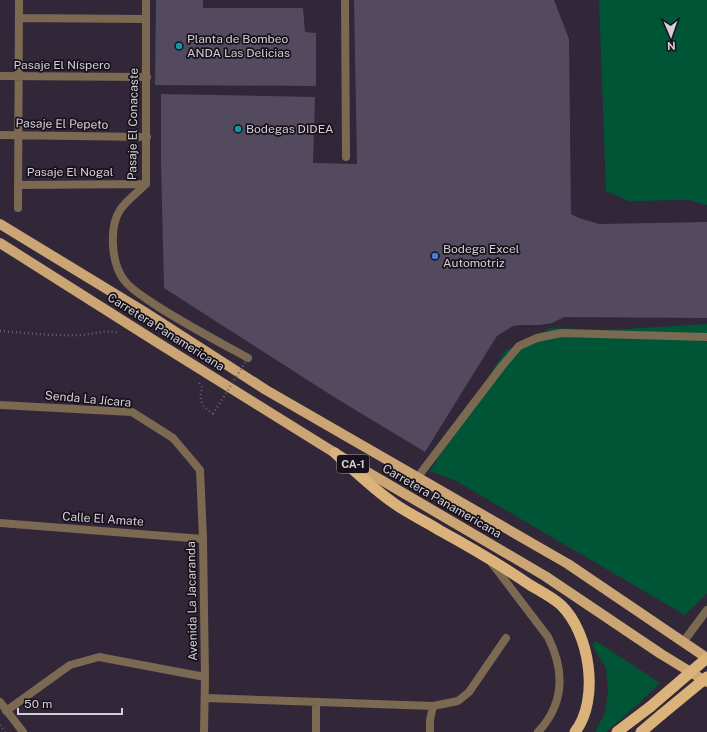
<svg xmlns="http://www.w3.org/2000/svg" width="707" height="732" font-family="'Public Sans',sans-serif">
<rect width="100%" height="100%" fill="#322639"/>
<path fill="#005536" d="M599 0H707V205L688 200 629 201 606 191Z
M707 324V593L685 615 456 481 430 471 505 351 551 328 609 330Z
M596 641 660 683 635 707 606 732H595L605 713 608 691 606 668 592 645Z"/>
<path fill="#534a5f" d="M156 0H203V8H303L305 32 316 33V86L155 85Z
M354 0H554L569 39 571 214 579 218 599 224 707 222V318L564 317 552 323 540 325H519L513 326 497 336 490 347 425 452 334 397 164 288 161 162V94L315 97 313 163 357 164Z"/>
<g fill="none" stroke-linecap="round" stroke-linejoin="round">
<path stroke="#695f70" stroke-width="2.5" stroke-dasharray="1 3" stroke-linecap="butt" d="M0 331C26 333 52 336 79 335 92 335 105 329 119 333
M199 383 202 387C199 402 201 405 213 414
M0 725 5 732"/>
<path stroke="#7b6952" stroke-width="8" d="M345 0 346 157"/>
<path stroke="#7b6952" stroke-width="8" d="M146 0V184C139 191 126 201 120 210 109 227 111 263 124 280 132 291 146 298 157 306 187 325 217 341 248 358
M19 18 146 19
M0 76 147 77
M0 135 147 137
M18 185 146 184
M18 208 19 0"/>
<path stroke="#7b6952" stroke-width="8" d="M0 405 132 412 173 438 200 470 203 539 205 677 204 732
M417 478 502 366 519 346 537 338 561 333 707 337
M0 523 203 539
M491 562 548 637C565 671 565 703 538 732
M684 641 707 610
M205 698 433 706 458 701 469 692 506 638
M0 702 23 732
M316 702V732
M6 711 70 665 99 657 205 677
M430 732V720L433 706"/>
<path stroke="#cba674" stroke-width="10" d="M0 224 143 311 266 390 568 564 707 658
M0 243 155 341 335 453 545 576 661 654 707 682"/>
<path stroke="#dab27a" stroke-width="11" d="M335 453C354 470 373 489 395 504 409 514 425 521 439 530 470 547 501 565 530 585 540 591 552 597 561 605 590 633 600 700 575 732
M617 732 650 707
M641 732 661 715"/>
<path stroke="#695f70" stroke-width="2.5" stroke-dasharray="1 3" stroke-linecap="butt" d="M213 414 248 358"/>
<path stroke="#dab27a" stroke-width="11" d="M650 707 707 658
M661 715 707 677"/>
</g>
<g fill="#0f9aa8" stroke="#17121a" stroke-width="1.5">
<circle cx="179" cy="46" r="4"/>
<circle cx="238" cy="129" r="4"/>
</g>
<circle fill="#3f7fe0" stroke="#17121a" stroke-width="1.5" cx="435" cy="256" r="4"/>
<g text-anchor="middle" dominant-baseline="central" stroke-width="3.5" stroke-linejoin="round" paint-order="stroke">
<rect fill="#17121a" stroke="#9c96a0" stroke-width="1" x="337" y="455" width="32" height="18" rx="3"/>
<g font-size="11" font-weight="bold" fill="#d5ceda">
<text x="353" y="464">CA-1</text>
</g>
<g font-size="12" fill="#d5ceda" stroke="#17121a" text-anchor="start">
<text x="187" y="39">Planta de Bombeo<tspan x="187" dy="14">ANDA Las Delicias</tspan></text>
<text x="246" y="129">Bodegas DIDEA</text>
<text x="443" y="249">Bodega Excel<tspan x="443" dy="14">Automotriz</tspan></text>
</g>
<g font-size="12" fill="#d5ceda" stroke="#17121a">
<text x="62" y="65">Pasaje El Níspero</text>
<text transform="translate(62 124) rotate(1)">Pasaje El Pepeto</text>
<text transform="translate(133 124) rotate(-89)">Pasaje El Conacaste</text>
<text x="70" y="172">Pasaje El Nogal</text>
<text transform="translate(166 332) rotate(32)">Carretera Panamericana</text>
<text transform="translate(88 399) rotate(5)">Senda La Jícara</text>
<text transform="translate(442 501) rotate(30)">Carretera Panamericana</text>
<text transform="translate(103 519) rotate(4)">Calle El Amate</text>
<text transform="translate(192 601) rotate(-91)">Avenida La Jacaranda</text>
</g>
</g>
<g transform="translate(671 36) rotate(178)" stroke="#17121a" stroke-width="3" paint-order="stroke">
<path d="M0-3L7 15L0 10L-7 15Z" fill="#d5ceda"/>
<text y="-6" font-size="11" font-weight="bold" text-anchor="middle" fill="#d5ceda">N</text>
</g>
<path d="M18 708v6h104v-6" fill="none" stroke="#d5ceda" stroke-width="2"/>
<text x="24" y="708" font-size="12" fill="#d5ceda" stroke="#17121a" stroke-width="3" paint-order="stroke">50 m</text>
</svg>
